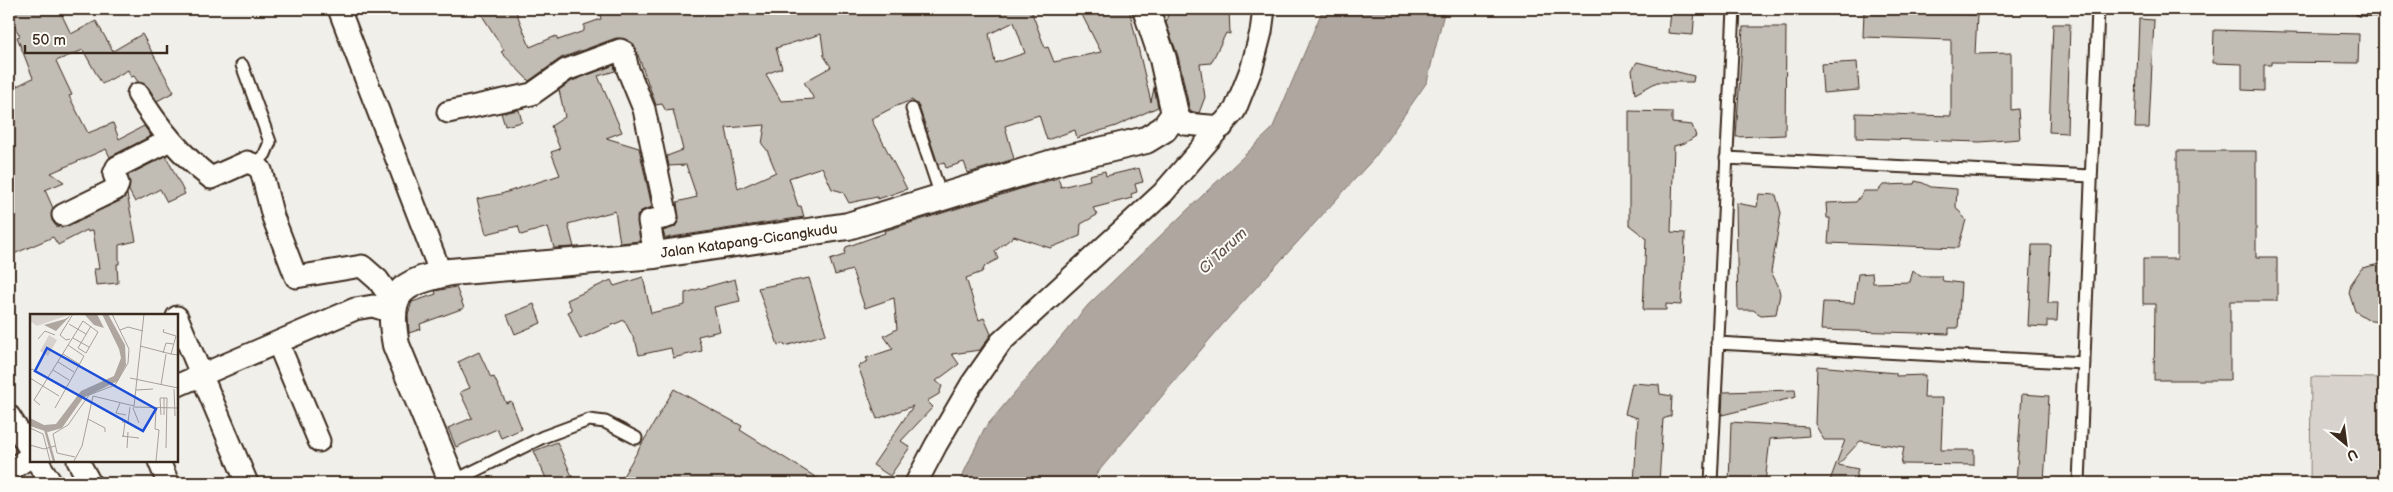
<svg xmlns="http://www.w3.org/2000/svg" width="2393" height="492" font-family="'Balsamiq Sans',sans-serif">
<rect width="100%" height="100%" fill="#f1efea"/>
<filter id="ink" filterUnits="userSpaceOnUse"><feTurbulence type="fractalNoise" baseFrequency=".02" numOctaves="2"/><feDisplacementMap in="SourceGraphic" scale="10" xChannelSelector="R" yChannelSelector="G"/><feConvolveMatrix kernelMatrix="1 2 1 2 8 2 1 2 1" color-interpolation-filters="sRGB"/></filter>
<g filter="url(#ink)">
<path fill="#d7d2cc" stroke="#897e75" d="M2311 377 2384 378V483H2310Z"/>
<path fill="#aea69f" stroke="#80746b" d="M1323 9H1445L1427 82 1375 157 1222 325 1097 473 1092 483H959L984 429 1088 305 1272 129Z"/>
<path fill="#c1bcb4" stroke="#3b2a1e" fill-rule="evenodd" d="M19 9H59L71 34 96 21 113 51 142 34 174 92 157 101 148 87 138 82 134 76 131 77 128 70 102 84 83 50 56 61 72 95 69 96 88 133 113 123 119 139 144 126 151 136 110 157 106 149 51 173 64 182 45 190 53 208 52 220 56 226 63 227 122 200 127 194 136 241 119 245V264H117L118 283 96 285 94 269H99L93 230 88 232 87 230 58 245 53 237 9 256V90L33 78 17 37 20 36 9 16Z
M478 9H515L530 47 556 36 558 40 584 31V25L601 19 600 14 607 9H1040L1032 13 1045 48 1048 47 1054 62 1101 52 1079 9H1129L1151 102 1154 88 1158 107 1116 126 1077 138 1075 130 1047 140 1039 115 1005 126 1014 159 968 173 964 162 946 168 944 162 938 164 919 107 912 100 894 107 871 119 907 189 878 199 877 197 849 203 843 192 832 189 822 167 789 178 798 206H801L804 217 665 238 663 231 675 227 679 220 677 202 697 197 686 165 669 166 667 156 683 150 673 110 666 111 662 104 656 105 634 44 625 39 616 38 561 58 529 81 501 52 504 50ZM1014 22 1025 53 995 63 989 34ZM821 34 824 56 831 67 804 82 814 99 781 101 766 74 782 68 776 48ZM765 125 762 144 767 150 776 172 738 189 726 128Z
M1169 9H1229L1230 34 1226 33 1211 63 1200 64 1205 97 1199 113 1190 111 1178 56 1166 23Z
M1670 9H1695L1693 35 1668 33Z
M1864 11 1977 15 1975 54 2011 53V110L2018 109 2020 139 1980 142 1856 138V113L1951 116V40L1863 37Z
M2139 19 2154 20 2149 128H2135Z
M2053 24H2070L2067 133 2049 132Z
M1743 27H1786L1785 135 1736 137Z
M2214 30 2359 34 2358 63 2272 62V65H2264V91L2242 90V64L2213 63Z
M1637 62 1694 76 1693 82H1657L1635 94 1632 70Z
M1857 62 1859 90 1823 93 1821 64Z
M614 65 615 71 598 76 622 132 606 138 639 148 652 207 641 211 637 216 640 241 620 243 615 211 568 224 574 247 554 248 548 227 521 235 518 226 486 234 477 199 501 194 560 175 551 152 560 149 551 126 565 117 559 90 572 81Z
M519 110 522 122 505 126 501 113Z
M1629 111 1672 112V123L1692 125 1696 136 1685 143 1674 146 1671 232 1685 233 1684 272H1683L1681 305 1666 304V310H1643L1646 238 1629 225Z
M2177 151H2256V257H2277V301H2230V380H2154L2155 304H2143V259H2177Z
M166 156 185 194 167 202 160 189 135 202 129 191 128 175Z
M1139 168 1143 182 1135 184 1137 192 1131 194 1132 198 1093 208 1097 215 1081 224 1080 236 1050 248 1014 236 995 251 998 259 985 266 982 272 966 278 979 320 984 318 991 334 980 350 952 354 959 364 936 381 942 386 939 394 927 401 933 407 901 441 910 447 890 476 873 465 913 406 877 419 858 366 868 361 866 358 893 349 884 336 897 329 894 298 865 308 852 270 835 275 830 260 844 255 846 247 885 233 884 231 1030 186 1058 178 1061 187 1090 180 1089 175 1105 171 1106 176Z
M1915 181 1923 183 1931 187 1957 189 1956 207 1966 220 1958 248 1828 243 1830 218H1827L1826 203 1856 202 1864 191H1878L1883 185 1914 184Z
M1759 194 1776 195 1781 213 1771 272 1778 285 1780 294 1776 314 1761 315 1753 310H1738L1736 203 1757 207Z
M2032 245H2051L2048 303H2058L2057 321H2047V327L2028 326Z
M2384 263V322L2371 321 2355 311 2349 293 2351 284 2362 268Z
M1913 270 1920 276H1941L1943 281 1961 283 1958 328H1949V334L1821 330 1823 302 1854 303 1858 274 1872 273 1873 283 1910 282Z
M643 277 651 313 685 305V293L735 279 740 301 714 307 720 331 698 336 702 351 673 358 671 348 639 355 636 343 624 320 580 339 568 312 572 310 567 300 611 280 614 286Z
M809 278 826 334 785 346 783 343 778 345 758 288Z
M456 287 464 308 420 324 421 329 409 333 408 314 412 302 436 294 435 291Z
M534 304 541 323 515 334 507 315Z
M479 352 491 378 494 377 506 403 511 401 522 429 501 438 497 429 456 447 448 428 472 418 460 392 470 388 458 362Z
M1817 366 1896 373V376L1925 375 1924 398H1943L1941 450H1974V465L1901 464 1904 447 1860 441 1838 465 1858 469 1855 483H1829L1845 440H1824L1815 424Z
M1632 383 1659 385 1660 394 1672 396 1671 416 1663 419 1659 483H1634L1638 418 1625 414Z
M674 389 742 426 740 430 825 483H619Z
M1795 390 1796 397 1722 415 1723 392Z
M2022 394 2049 396 2044 483H2016Z
M1731 422 1808 427 1809 436 1770 439 1765 483H1729Z
M557 442 575 483H548L534 451Z"/>
<g fill="none" stroke-linecap="round" stroke-linejoin="round">
<g stroke="#3b2a1e" stroke-width="15">
<path id="service" d="M2360 9 2384 10
M242 65 270 142 265 154 255 165
M912 109 941 196
M1726 158 2091 176
M1717 343 2084 363
M452 482 543 437 589 420 605 422 636 438
M1711 483 1734 9
M2079 483 2098 9"/>
</g>
<g stroke="#3b2a1e" stroke-width="25">
<path id="minor" d="M339 9 441 274
M138 94C157 126 181 155 211 178L247 162 255 165 261 170 273 217 296 277 362 266 378 280 393 301
M448 112 532 94 566 70 620 50 624 52 628 70 644 109 667 217 649 221 655 255
M1175 114 1185 124 1222 127
M63 215 116 189 118 184 114 174 117 167 170 140
M177 317 247 483
M278 343 319 441
M176 386 355 309 373 306 392 312
M9 416 31 451
M37 461 51 483
M78 461 90 483
M159 461 168 483
M9 471 31 456
M916 483 936 445 971 385 1001 342 1163 193 1235 110 1252 67 1261 32 1264 9"/>
</g>
<g stroke="#3b2a1e" stroke-width="30">
<path id="tertiary" d="M453 483 396 345C386 291 399 284 450 272L655 255 848 226 1066 159 1146 140 1164 129 1175 114 1163 59 1146 9"/>
</g>
<use href="#service" stroke="#fdfcf7" stroke-width="11"/>
<use href="#minor" stroke="#fdfcf7" stroke-width="21"/>
<use href="#tertiary" stroke="#fdfcf7" stroke-width="26"/>
</g>
</g>
<g text-anchor="middle" dominant-baseline="central" stroke-width="4" stroke-linejoin="round" paint-order="stroke">
<g font-size="14" fill="#3b2a1e" stroke="#fdfcf7">
<text transform="translate(749 241) rotate(-8)">Jalan Katapang-Cicangkudu</text>
</g>
<g font-size="15" font-style="italic" fill="#63554b" stroke="#fdfcf7">
<text transform="translate(1223 251) rotate(-43)">Ci Tarum</text>
</g>
</g>
<g transform="translate(30 314)">
<rect width="148" height="148" fill="#f1efea"/>
<path d="M0 0H41L7 12 0 7ZM19 21 27 26 18 42 10 37Z" fill="#d7d2cc"/>
<path d="M49 0H67L74 14 64 11 55 1ZM72 0H78L95 31 96 51 88 67 53 84 32 114 18 118 0 112V104L14 111 26 110 51 77 84 62 91 44 89 35ZM41 1 26 17 14 11 35 5Z" fill="#aea69f"/>
<path fill="none" stroke="#aea69f" stroke-width="2.5" d="M15 115 24 147"/>
<path fill="none" stroke="#a8a098" stroke-width="1" d="M39 10 56 20M134 15 133 18 146 22 141 40 148 41M90 16 98 13 113 17M43 24 59 33M8 25 15 17 25 21M40 25 36 26 30 21 43 0M110 32 141 40M48 34 61 12M133 39 136 29 143 30M33 40 49 50M28 48 44 58M23 56 39 66M0 57 2 55 34 74M0 64 29 82M100 64 148 74M131 71 136 40M144 75 145 102M106 76 123 75M130 84H134V101M130 84 131 101M134 84H137L136 134M90 89 86 99 96 101M10 91 4 86 53 7 68 18 56 39 48 34M103 93 148 94M25 94 54 42 38 31M103 94 109 109M126 95 125 115 129 116 126 147M58 105 75 114V118M92 108H98L100 93M0 114 13 120 20 147M92 122 109 124M93 123 95 108M0 131 14 135 25 132M97 134 98 118M45 143 27 139 23 120 38 111 59 81 85 71 98 49 99 35 82 0M44 147 52 132 63 82 104 92 114 0"/>
<path fill="#1d4ed8" fill-opacity="0.15" stroke="#1d4ed8" stroke-width="2.5" d="M17 34 126 95 113 117 5 57Z"/>
<rect width="148" height="148" fill="none" stroke="#3b2a1e" stroke-width="2.5"/>
</g>
<rect width="2393" height="492" fill="none" stroke="#fdfcf7" stroke-width="30"/>
<rect x="15" y="15" width="2363" height="462" fill="none" stroke="#3b2a1e" stroke-width="2" filter="url(#ink)"/>
<g transform="translate(2346 444) rotate(151)" stroke="#fdfcf7" stroke-width="4" paint-order="stroke">
<path d="M0-4L9 19L0 12L-9 19Z" fill="#3b2a1e"/>
<text y="-8" font-size="14" font-weight="bold" text-anchor="middle" fill="#3b2a1e">U</text>
</g>
<path d="M25 45v8h142v-8" fill="none" stroke="#3b2a1e" stroke-width="2.5"/>
<text x="32" y="45" font-size="15" fill="#3b2a1e" stroke="#fdfcf7" stroke-width="4" paint-order="stroke">50 m</text>
</svg>
